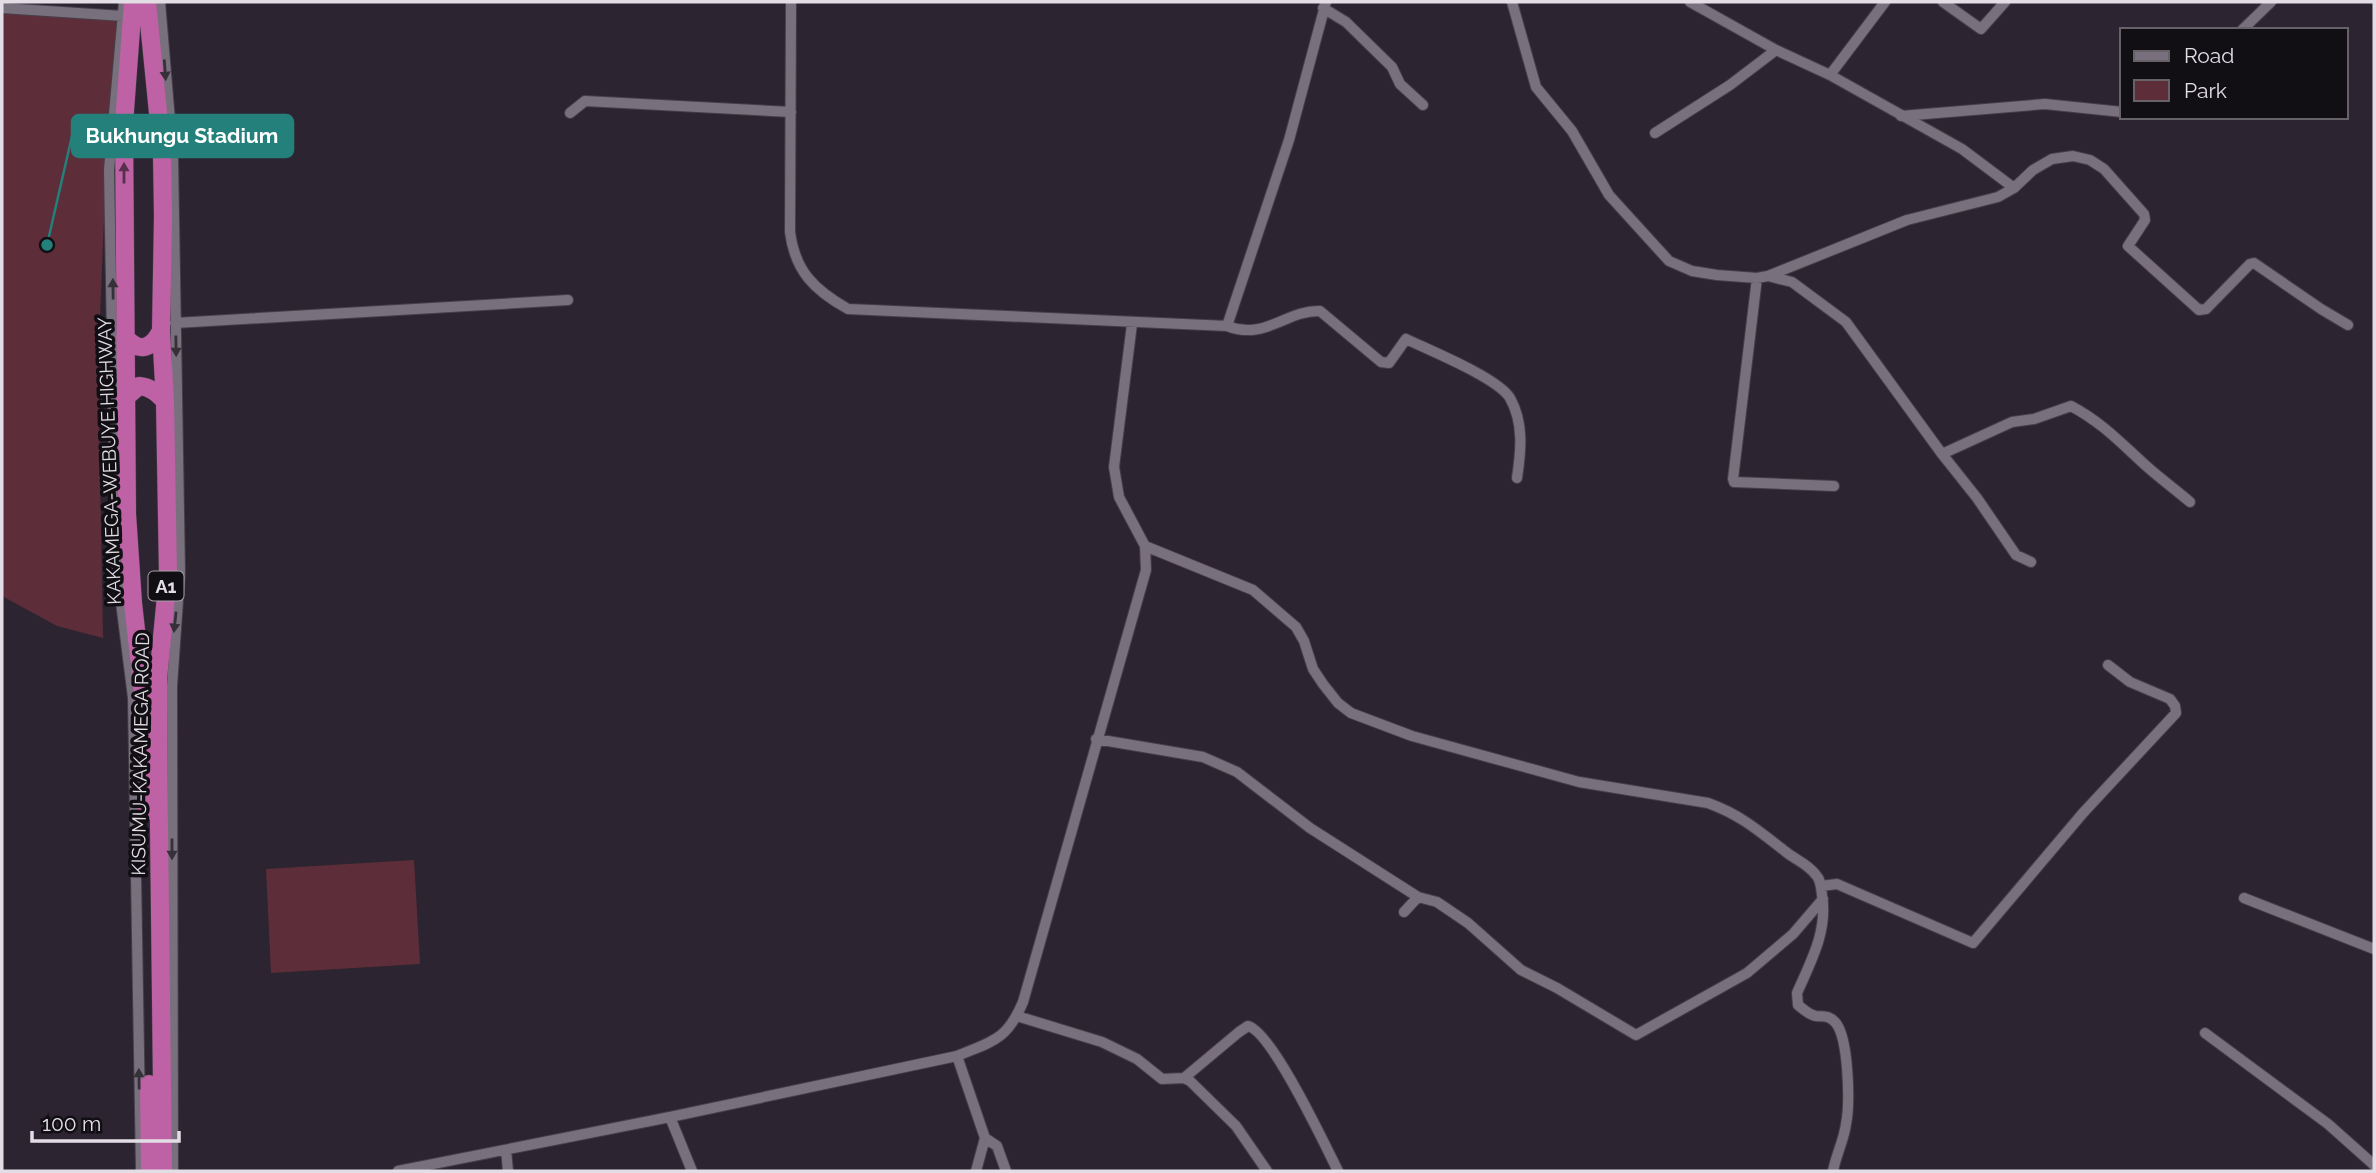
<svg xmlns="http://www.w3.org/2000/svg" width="2376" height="1173" font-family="Raleway,sans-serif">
<rect width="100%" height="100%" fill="#2c2430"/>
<path fill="#5d2e39" d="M2 9 119 11 106 171 98 365 103 638 57 626 2 596Z
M414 860 420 964 271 973 266 869Z"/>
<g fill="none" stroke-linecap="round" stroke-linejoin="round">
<g stroke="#463f49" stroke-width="12">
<path id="minor" d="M124 2 109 170 116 563 133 698 141 1171
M160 2 173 156 180 572 172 686 173 1171
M791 2 790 232C795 271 814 290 848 309L1227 326C1265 341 1286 310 1320 311L1381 362 1389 363 1406 339C1429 350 1498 378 1510 398 1524 423 1521 451 1517 478
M1512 2 1536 87 1572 131 1609 195 1669 261 1692 271 1717 275 1757 278 1768 276 1792 282 1846 322 1942 454 1977 498 2016 555 2031 562
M1690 2 1776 50 1830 75 1962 149 2014 188
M1943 2 1981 29 2005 2
M2 8 123 16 126 21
M1323 8 1346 22 1392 67 1400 84 1423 105
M2242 30 2271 2
M1830 75 1885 2
M570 113 585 101 791 112
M1901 116 2045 104 2122 112
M1655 133 1730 85 1776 50
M1768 276 1907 220 1998 197 2014 188 2033 170 2052 159 2073 156 2090 160 2104 169 2144 214 2145 220 2128 246 2199 310 2206 309 2250 264 2254 263 2321 309 2348 325
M1757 278 1733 479 1734 482 1834 486
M175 323 568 300
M1227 326 1289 140 1326 2
M1942 454 2012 422 2034 419 2071 406C2101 422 2119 441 2143 463 2158 477 2175 489 2190 502
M1145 546 1253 590 1296 627 1304 641 1313 669 1323 684 1338 703 1351 713 1412 736 1579 782 1708 803C1741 815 1759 831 1786 852 1796 860 1808 864 1816 875 1821 880 1821 888 1822 895 1828 931 1811 961 1797 993L1798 1005C1803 1009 1809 1015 1816 1016 1825 1017 1828 1015 1835 1022 1849 1037 1850 1104 1846 1124 1844 1140 1836 1155 1833 1171
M1096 739 1203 757 1237 772 1310 828 1418 897 1437 902 1468 923 1521 970 1557 988 1636 1035 1747 973 1793 934 1823 899
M1821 886 1837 884 1973 943 2083 813 2176 713 2175 706 2170 699 2130 682 2108 665
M2244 898 2374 949
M1404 912 1418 897
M1017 1016 1102 1042 1137 1059 1162 1079 1184 1078 1190 1081 1236 1126 1267 1171
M2205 1033 2328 1124 2374 1165
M957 1056 985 1138 976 1171
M1184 1078 1239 1032 1248 1026C1272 1032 1325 1145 1338 1171
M670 1117 692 1171
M985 1138 997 1146 1006 1171
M506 1150 508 1171
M398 1171 670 1117 957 1056C993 1041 1007 1040 1023 1002L1146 570 1145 546 1119 497 1114 467 1132 324"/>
</g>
<g stroke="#463f49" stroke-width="19">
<path id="trunk" d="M133 2 124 124 127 514 133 603 143 693 147 811
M147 2 162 153 163 216 161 331 165 401 168 575 158 679V740L163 1171
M125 337C140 354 152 348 161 331
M125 398 139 386C151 387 157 393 165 401
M149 1084 150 1171"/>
</g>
<use href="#minor" stroke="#79707e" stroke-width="10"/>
<use href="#trunk" stroke="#be62a5" stroke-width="18"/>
</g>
<defs><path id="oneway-solid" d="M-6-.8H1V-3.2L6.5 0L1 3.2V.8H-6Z" transform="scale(1.75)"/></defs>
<g fill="#363139">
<use href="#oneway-solid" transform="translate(165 70) rotate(86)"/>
<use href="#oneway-solid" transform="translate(113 289) rotate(-91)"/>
<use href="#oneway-solid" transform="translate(176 346) rotate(89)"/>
<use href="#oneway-solid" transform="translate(175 622) rotate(96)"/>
<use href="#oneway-solid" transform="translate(172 849) rotate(90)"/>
<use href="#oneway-solid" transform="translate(139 1079) rotate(-91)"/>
</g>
<use fill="#57304e" href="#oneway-solid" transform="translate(124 173) rotate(-90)"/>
<g text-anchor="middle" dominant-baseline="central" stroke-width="7" stroke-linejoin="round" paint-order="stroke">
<rect fill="#120f14" stroke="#a4a0a7" stroke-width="2" x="148.5" y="571.5" width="35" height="29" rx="5"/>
<g font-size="18" font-weight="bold" fill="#e3dee6">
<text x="166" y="586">A1</text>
</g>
<g font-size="19" fill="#e3dee6" stroke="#120f14">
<text transform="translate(109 461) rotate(-92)">KAKAMEGA-WEBUYE HIGHWAY</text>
<text transform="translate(140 754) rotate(-89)">KISUMU-KAKAMEGA ROAD</text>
</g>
</g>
<path fill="none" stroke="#24807a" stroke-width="2.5" d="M47 245L72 136"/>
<circle fill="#24807a" stroke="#120f14" stroke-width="2.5" cx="47" cy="245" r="7"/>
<rect fill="#24807a" stroke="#24807a" stroke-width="2.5" x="72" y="115" width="221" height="42" rx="7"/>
<g font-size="21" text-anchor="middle" font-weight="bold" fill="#fff">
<text x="182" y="143">Bukhungu Stadium</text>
</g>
<rect width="2376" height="1173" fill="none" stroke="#e3dee6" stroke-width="7"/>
<rect x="2120" y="28" width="228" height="91" fill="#120f14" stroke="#666268" stroke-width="2"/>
<rect x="2134" y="51" width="35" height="10" fill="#79707e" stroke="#666268" stroke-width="2"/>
<text x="2184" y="63" font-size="21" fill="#e3dee6">Road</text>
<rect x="2134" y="80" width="35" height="21" fill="#5d2e39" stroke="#666268" stroke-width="2"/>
<text x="2184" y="98" font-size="21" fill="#e3dee6">Park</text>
<path d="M32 1131v10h147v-10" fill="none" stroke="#e3dee6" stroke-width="3.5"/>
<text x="42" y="1131" font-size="21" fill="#e3dee6" stroke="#120f14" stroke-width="5" paint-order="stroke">100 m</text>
</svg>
